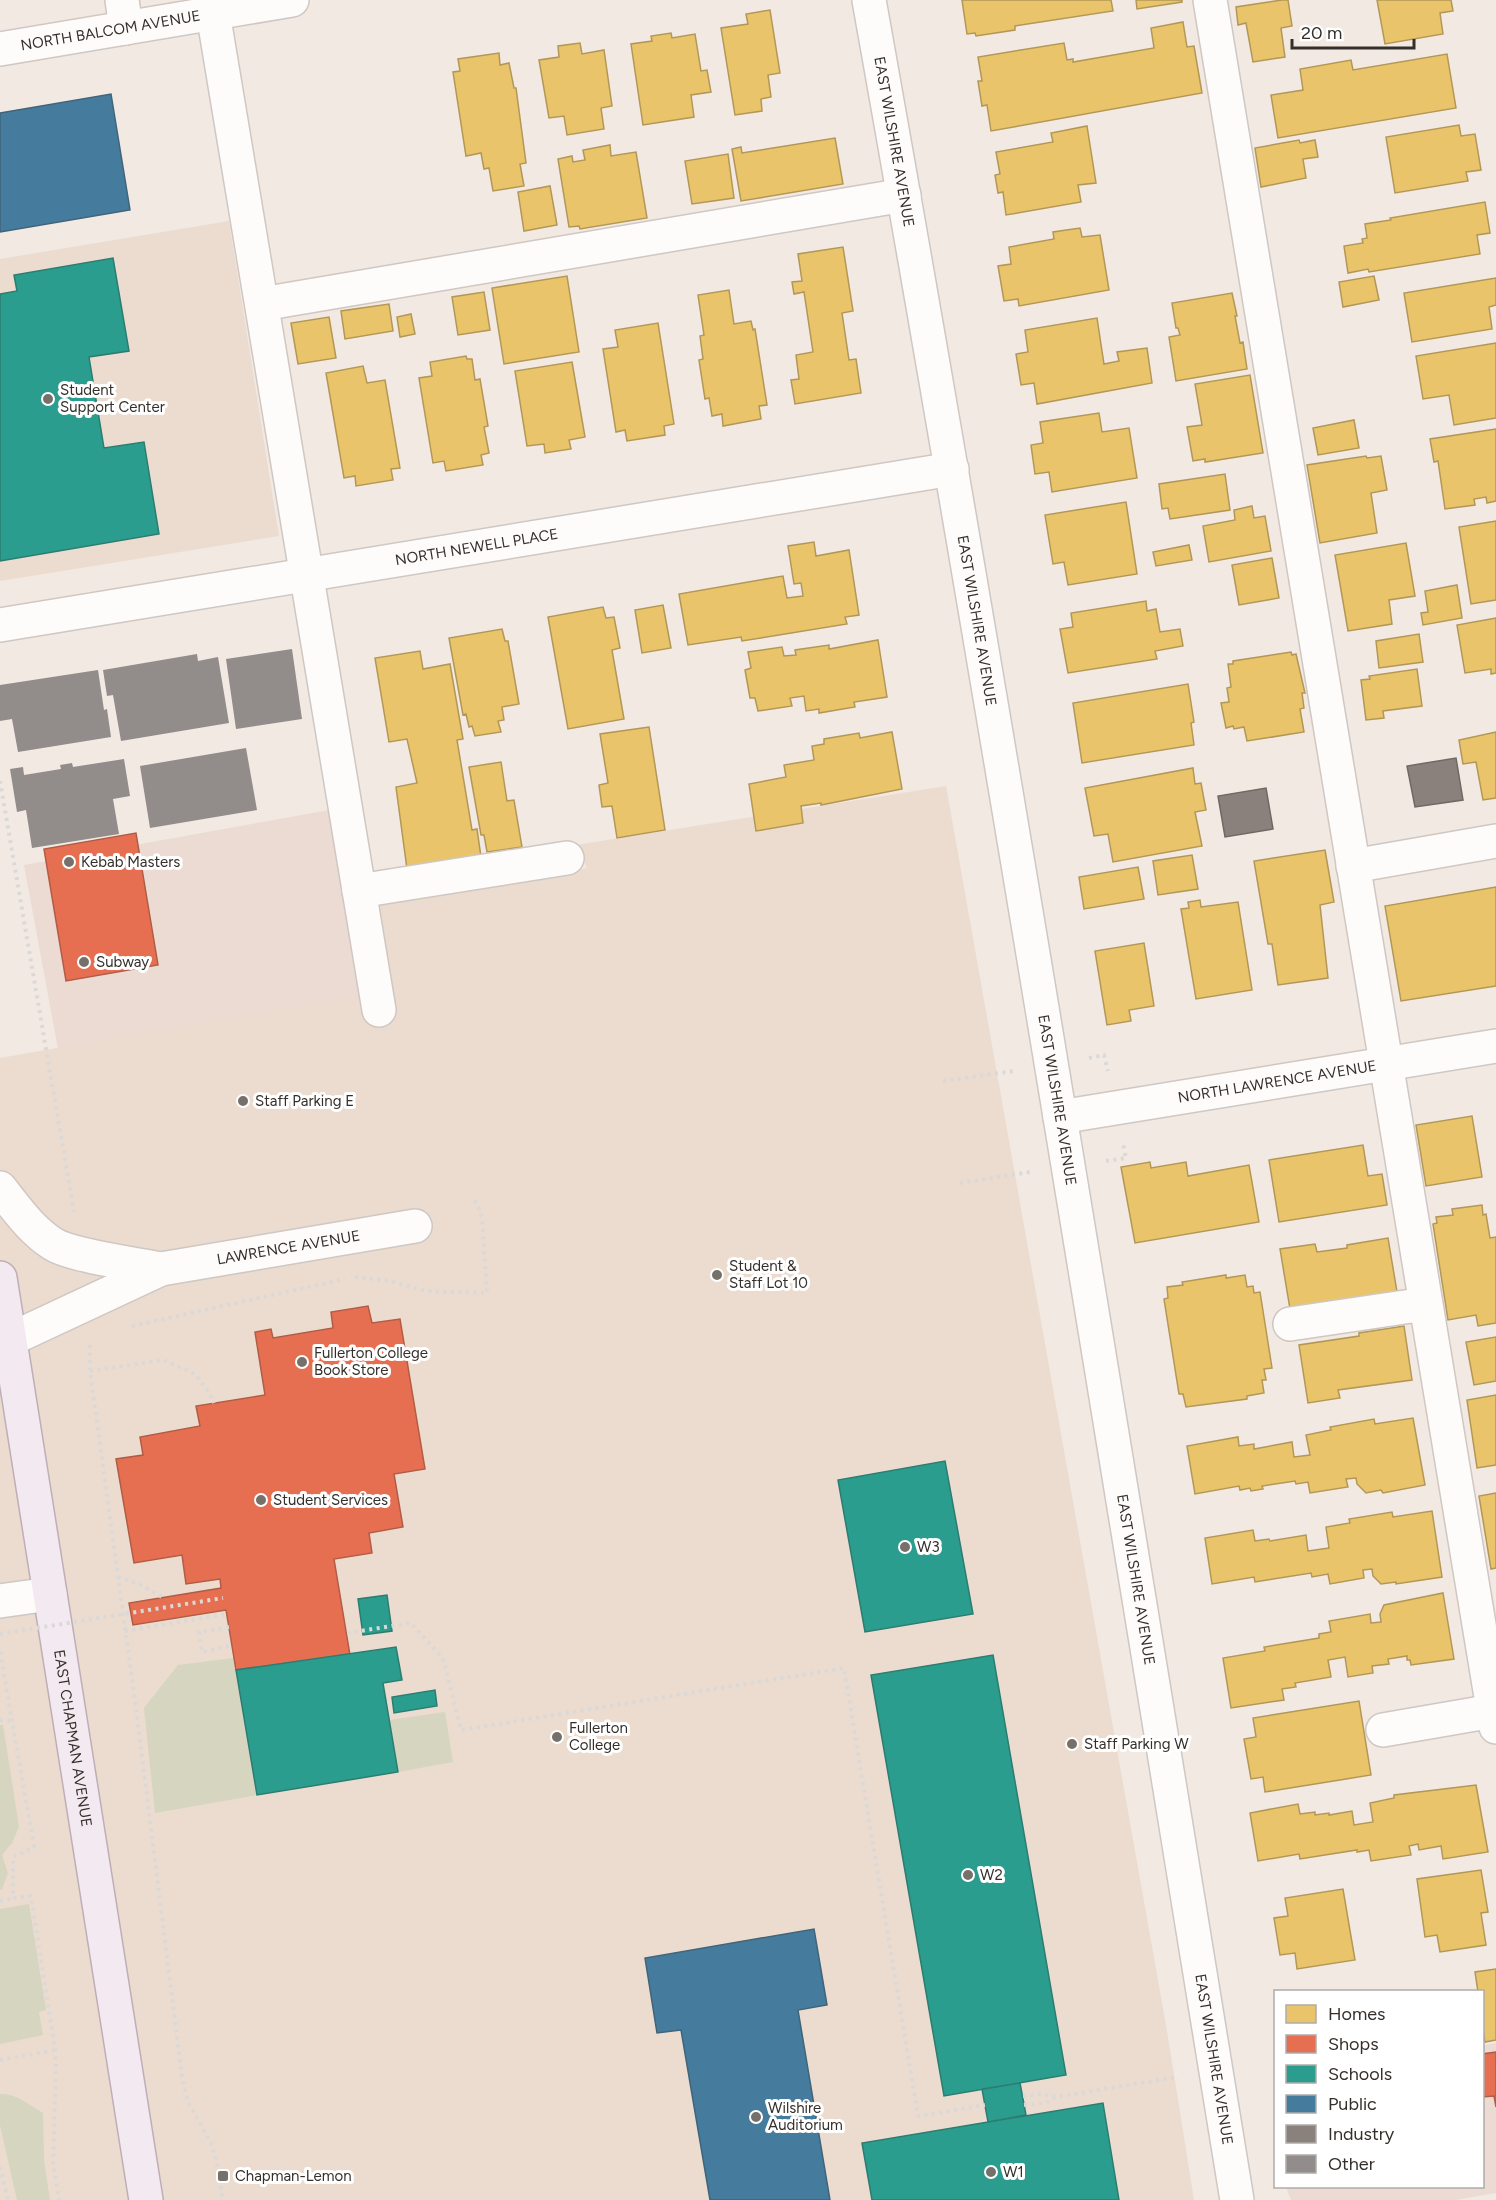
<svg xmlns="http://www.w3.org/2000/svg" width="1496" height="2200" font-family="Figtree,sans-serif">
<rect width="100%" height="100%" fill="#f2e9e2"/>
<path fill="#ebdbd2" d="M335 809 367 994 58 1049 24 865Z
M1496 2043V2193L1455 2200H1291L1286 2187 1482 2186 1483 2045Z"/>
<path fill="#ebdccf" d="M229 221 279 536 0 581V259Z
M946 786 1167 2031 1194 2200H0V1058L367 994 376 903 587 868 576 845Z"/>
<path fill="#d5d5c0" d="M234 1658 257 1795 155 1813 144 1708 178 1665Z
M445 1712 453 1762 398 1772 389 1720Z
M0 1725H3L19 1827 12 1843 2 1855 8 1873 2 1889 0 1890Z
M29 1904 46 2010 39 2012 43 2035 0 2044V1909Z
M0 2094C17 2093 29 2105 43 2113L44 2161 50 2200H17L0 2125Z"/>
<path fill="#e9c46a" stroke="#b39757" stroke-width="1.5" d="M962 0H1111L1113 11 1015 26V30L976 36 975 33 967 34Z
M1136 0H1182V2L1137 9Z
M1282 0H1288L1292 26 1281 28 1285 57 1253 62 1246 23 1238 25 1236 7Z
M1377 0H1451L1453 11 1440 13 1443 34 1385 44Z
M770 10 780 73 768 75 771 97 761 99 762 111 735 115 721 28 748 24 746 14Z
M1183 22 1187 47 1194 46 1202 93 991 131 987 105 982 106 978 81H982L978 57 1064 43 1067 60 1073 59V62L1154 48 1151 28Z
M671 33 672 38 695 34 701 71 707 70 711 92 691 95 694 117 643 125 631 44 652 41 651 36Z
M580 43 582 54 604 50 612 106 601 108 604 129 567 135 564 116 549 118 539 60 559 57 558 46Z
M499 53 500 65 509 63 514 88H516L526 163 520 164 524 186 493 191 489 168 484 169 481 153 466 156 453 72 460 71 458 59Z
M1447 54 1456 108 1278 138 1271 95 1303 90 1300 69 1351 60 1353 70Z
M1459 125 1461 136 1475 134 1481 170 1466 172 1468 181 1395 193 1386 137Z
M1087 126 1096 183 1078 185 1081 202 1006 215 1003 192 998 193 995 175 1000 174 996 152 1053 142 1051 133Z
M835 138 843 184 741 201 732 149 741 147 742 153Z
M1299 140 1300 143 1315 140 1318 157 1303 159 1306 178 1261 187 1255 148Z
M610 145 611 156 636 152 647 218 580 229 579 226 569 227 558 159 572 156 573 162 585 160 583 150Z
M728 154 734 198 692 204 685 161Z
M550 186 557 225 524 231 518 192Z
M1485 202 1490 233 1477 235 1480 254 1369 272 1368 269 1348 273 1344 246 1363 243 1362 239 1367 238 1365 224 1391 220 1390 218Z
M1080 228 1082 237 1100 235 1109 290 1019 306 1018 299 1004 301 998 266 1011 264 1009 247 1054 239 1053 232Z
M843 247 853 311 842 313 849 360 856 359 861 393 795 404 791 380 799 379 796 355 813 352 804 292 794 294 792 282 802 281 798 254Z
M567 276 579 352 504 364 492 288Z
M1374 276 1379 300 1343 307 1339 282Z
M1496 278V305L1489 307 1492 329 1412 342 1404 293Z
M729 290 734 324 751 321 753 330 755 329 767 405 759 406 761 419 723 426 722 414 712 416 709 398 705 399 699 360 703 359 700 336 704 335 698 295Z
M484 292 490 330 458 335 452 297Z
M1232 293 1237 316H1235L1240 343 1243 342 1247 369 1176 381 1169 337 1180 335 1178 328H1176L1172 303Z
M389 304 393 331 345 339 341 311Z
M411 314 415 334 400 337 397 317Z
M329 317 336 358 298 364 291 323Z
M1097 318 1104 364 1119 361 1117 352 1147 348 1152 383 1037 404 1034 383 1021 385 1016 354 1028 352 1025 330Z
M658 323 674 424 664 426 665 435 627 441 625 430 616 432 603 349 618 347 615 330Z
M1496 343V418L1454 425 1449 395 1423 399 1416 356Z
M466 356 467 359H472L475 380 480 379 488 426 484 427 489 453 481 455 483 465 446 471 444 461 433 463 419 378 432 376 430 362Z
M572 362 585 437 569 440 571 449 545 453 544 444 527 446 515 371Z
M363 366 367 383 385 380 400 468 391 469 393 480 356 486 355 476 344 478 326 373Z
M1250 375 1263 453 1205 462V459L1193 461 1187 427 1202 425 1195 384Z
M1099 413 1102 432 1129 428 1137 478 1052 492 1049 472 1035 474 1031 445 1043 443 1040 422Z
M1354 420 1359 448 1318 455 1313 428Z
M1496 429V501L1487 503 1486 497 1474 499 1475 505 1445 509 1438 461 1434 462 1430 439Z
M1366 456 1367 458 1381 456 1387 490 1371 493 1377 533 1320 543 1307 465Z
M1225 474 1230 510 1170 519 1168 508 1162 509 1159 484Z
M1126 502 1137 574 1068 585 1064 562 1053 564 1045 515Z
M1252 506 1254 518 1265 516 1271 551 1209 562 1203 526 1235 520 1234 510Z
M1496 521V600L1471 604 1459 527Z
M814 542 816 556 849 550 859 615 845 617 847 624 742 641 741 637 688 645 679 594 783 576 787 598 803 596 801 583 794 584 788 546Z
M1406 543 1415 596 1389 600 1392 624 1348 631 1335 555Z
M1189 545 1192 560 1156 566 1153 552Z
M1272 558 1279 598 1239 605 1232 565Z
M1457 585 1462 618 1423 625 1421 613 1428 612 1425 591Z
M1146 601 1147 611 1156 609 1160 632 1180 629 1183 646 1155 651 1157 659 1068 673 1060 629 1073 627 1071 613Z
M663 605 671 648 642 653 635 610Z
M603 607 606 618 614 617 620 648 612 650 624 719 568 729 548 617Z
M1496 618V673L1491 674V669L1465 673 1457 625Z
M502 629 505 641H508L519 704 502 707 504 720 498 721 501 732 475 736 472 726 469 727 466 714 463 715 449 638Z
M1419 634 1423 662 1379 668 1376 641Z
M878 640 887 697 854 702 855 707 819 713V709L806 711 804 696 790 698 792 706 758 711 755 698H750L745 670 751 668 748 652 782 647 784 656 796 655 795 650 829 645V649Z
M420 651 423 669 450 664 463 739 457 740 472 830 477 829 481 857 407 869 396 787 417 783 407 739 389 742 375 658Z
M1291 652 1292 655 1296 654 1305 693H1302L1304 708 1300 709 1304 732 1247 741 1244 727 1234 729 1233 726 1226 728 1221 703 1229 702 1227 688 1231 687 1228 664H1233V661Z
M1417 669 1422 706 1383 711 1384 718 1366 720 1361 680 1370 679 1369 676Z
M1188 684 1194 722 1191 723 1194 745 1082 763 1073 703Z
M649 727 665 830 617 838 612 806 602 807 599 785 608 783 600 734Z
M892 732 902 789 821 805V803L801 806 803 823 756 831 749 784 786 777 784 765 814 760 812 746 824 744V739L859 733 860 738Z
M1496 732V798L1483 800 1476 762 1463 764 1459 740Z
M501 762 507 801 514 800 522 847 487 852 484 835H481L469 767Z
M1193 768 1195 784 1201 783 1206 810 1195 812 1202 846 1113 862 1108 834 1094 836 1085 788Z
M1325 850 1334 902 1320 905 1328 978 1278 985 1272 944H1268L1254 861Z
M1192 855 1198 889 1158 895 1153 861Z
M1138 867 1144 899 1084 909 1079 877Z
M1496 887V986L1401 1001 1385 906Z
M1200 900 1201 907 1238 902 1252 990 1196 999 1181 909 1189 908 1188 902Z
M1144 943 1154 1006 1129 1010 1131 1021 1107 1025 1095 951Z
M1472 1116 1482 1177 1426 1186 1416 1125Z
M1363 1145 1368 1176 1382 1174 1387 1205 1279 1222 1269 1160Z
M1150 1162 1151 1168 1186 1162 1188 1176 1249 1165 1259 1222 1135 1243 1121 1167Z
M1482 1205 1483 1215 1486 1214 1490 1238 1496 1237V1323L1478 1326 1476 1315 1448 1320 1433 1224 1437 1223 1436 1217 1453 1215 1452 1209Z
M1388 1238 1397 1292 1290 1309 1280 1249 1315 1244 1317 1252 1347 1248V1245Z
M1226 1275V1278L1245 1275 1247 1287 1253 1286 1254 1293 1260 1292 1272 1368 1264 1369 1266 1380H1262L1264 1393 1247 1396V1399L1186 1407 1183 1394H1179L1164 1299 1168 1298 1167 1287 1183 1285 1182 1282Z
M1404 1326 1412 1380 1338 1390 1340 1398 1308 1403 1299 1345 1359 1336V1333Z
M1496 1337V1381L1474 1385 1466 1342Z
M1496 1395V1465L1477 1468 1467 1400Z
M1413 1418 1425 1485 1383 1493 1381 1490 1366 1493 1357 1484 1356 1478 1346 1479 1348 1487 1310 1493 1308 1482 1296 1484 1295 1481 1262 1486 1263 1489 1251 1491 1250 1488 1240 1490 1239 1486 1195 1494 1187 1446 1238 1437 1239 1446 1254 1444V1449L1292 1442 1294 1457 1310 1455 1306 1435 1331 1430 1330 1427 1374 1419 1375 1424Z
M1496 1493V1568L1491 1569 1479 1496Z
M1432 1511 1442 1577 1396 1584V1582L1381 1584 1373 1576 1372 1569 1363 1570 1364 1578 1330 1584 1328 1574 1312 1577 1311 1573 1255 1582 1254 1577 1212 1584 1205 1538 1253 1530 1255 1541 1269 1539 1270 1541 1306 1535 1308 1551 1329 1548 1326 1527 1350 1523 1349 1519 1392 1512 1393 1517Z
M1443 1593 1454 1659 1411 1665 1410 1660H1407V1656L1388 1659 1389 1664 1372 1666 1373 1673 1348 1677 1345 1657 1328 1660 1331 1677 1295 1683 1296 1687 1282 1689 1284 1700 1231 1708 1223 1658 1265 1651 1264 1647 1319 1638V1634L1331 1632 1329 1621 1370 1614 1371 1623 1381 1622 1380 1614 1384 1605Z
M1359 1701 1371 1775 1265 1792 1263 1777 1251 1779 1244 1739 1256 1737 1253 1718Z
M1476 1785 1488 1852 1443 1859 1441 1846 1419 1850 1418 1844 1409 1846 1411 1855 1371 1861 1369 1850 1357 1852V1850L1300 1859 1299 1854 1258 1861 1250 1813 1298 1804 1300 1814 1315 1812V1815L1329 1813V1815L1352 1811 1354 1825 1373 1822 1370 1803 1394 1798V1795Z
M1481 1870 1488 1912 1481 1913 1486 1945 1440 1952 1437 1935 1425 1937 1417 1879Z
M1343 1889 1355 1960 1297 1969 1295 1953 1280 1955 1274 1918 1288 1916 1285 1898Z
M1496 1969V2040L1485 2042 1482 2022V1992H1478L1475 1972Z"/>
<path fill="#e76f51" stroke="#b15c45" stroke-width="1.5" d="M136 833 158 965 66 981 44 849Z
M368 1306 372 1323 400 1319 425 1469 394 1474 403 1527 369 1533 372 1553 334 1559 350 1655 236 1670 226 1610 133 1625 129 1603 221 1588 220 1579 186 1584 182 1555 134 1563 116 1459 143 1455 140 1437 200 1426 196 1406 265 1395 255 1332 271 1329 273 1338 333 1328 331 1312Z
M1496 2052V2107L1494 2096 1482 2097V2054Z"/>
<path fill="#2a9d8f" stroke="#2d7c71" stroke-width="1.5" d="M113 258 129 351 89 357 104 448 144 442 159 534 0 561V294L17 291 14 275Z
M945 1461 973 1614 865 1632 838 1480Z
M387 1595 392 1631 363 1635 358 1599Z
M396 1647 402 1680 383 1683 398 1772 257 1795 236 1670Z
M993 1655 1066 2075 944 2096 871 1675Z
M435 1690 437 1706 394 1713 392 1697Z
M1020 2083 1026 2115 988 2122 982 2089Z
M1103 2103 1119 2200H872L862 2143Z"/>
<path fill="#457b9d" stroke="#40647a" stroke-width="1.5" d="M111 94 130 210 0 232V113Z
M814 1929 827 2005 798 2010 830 2200H710L681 2030 657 2033 645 1958Z"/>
<path fill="#8a817c" stroke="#706863" stroke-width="1.5" d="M1456 758 1463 800 1415 807 1407 766Z
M1266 788 1273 829 1225 837 1218 796Z"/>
<path fill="#928c8b" d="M292 649 302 719 236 729 226 659Z
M197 654 198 661 218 657 229 723 121 741 113 695 107 696 103 670Z
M98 670 104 710 107 709 111 737 18 752 12 719 0 721V685Z
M246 748 257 810 150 828 140 766Z
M124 759 130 796 113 799 119 834 32 848 26 810 17 812 10 769 23 767 24 775 61 769 60 765 72 763 73 767Z"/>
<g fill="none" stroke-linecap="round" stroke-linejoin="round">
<g stroke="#cfc7c2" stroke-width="36">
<g id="minor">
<path d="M122 0 126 28"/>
<path id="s1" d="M869 0C1000 732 1117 1466 1237 2200"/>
<path d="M1210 0 1496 1727"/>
<path d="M213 13 379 1010"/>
<path id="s2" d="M0 49 292 0"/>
<path d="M262 304 904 195"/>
<path id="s3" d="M0 625 952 469"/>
<path d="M1353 866 1496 841"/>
<path d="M359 891 567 858"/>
<path id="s4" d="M1060 1117 1496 1046"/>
<path d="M0 1188C16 1208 31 1230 53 1244 72 1256 136 1264 161 1269"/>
<path d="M1290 1324 1425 1304"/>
<path id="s5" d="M9 1340 161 1269 415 1226"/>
<path d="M0 1601 50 1594"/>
<path d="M1383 1730 1493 1711"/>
</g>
</g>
<g stroke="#bfaeb7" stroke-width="36">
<g id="major">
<path id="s6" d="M0 1278 146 2200"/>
</g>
</g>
<path stroke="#dbd9d7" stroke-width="4" stroke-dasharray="3 4.5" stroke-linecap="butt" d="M0 781 74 1212
M1089 1058 1104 1055 1108 1071
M943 1081 1014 1071
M1106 1161 1126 1158 1123 1143
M960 1183 1030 1172
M355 1277 390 1281 426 1291 487 1293 482 1217 474 1198
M132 1326 345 1279
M90 1345V1371L135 1701 182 2077 188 2102 211 2143 216 2159 223 2200
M90 1371 163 1360 195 1374 210 1394 214 1403
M118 1577 141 1585 162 1597
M229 1627 199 1632 202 1652 232 1645
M125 1631 227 1614
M347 1633 411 1623 443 1658 461 1730 844 1668 918 2116 985 2105
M0 1652 34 1847 13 1857V1898L31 1896 55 2050 56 2068 53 2163 59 2200
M0 1720 12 1721
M0 1901 13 1898
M0 2060 55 2050
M1023 2096 1043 2094 1055 2097
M1024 2105 1045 2103 1056 2097 1177 2077 1178 2078
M0 2167 8 2200"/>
<use href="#minor" stroke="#fdfcfb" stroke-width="33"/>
<use href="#major" stroke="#f3e9f0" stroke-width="33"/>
<path stroke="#dbd9d7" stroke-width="4" stroke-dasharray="3 4.5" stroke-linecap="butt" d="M0 1634 223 1598"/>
</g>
<g fill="#76706a" stroke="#fff" stroke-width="2">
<circle cx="48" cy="399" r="6"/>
<circle cx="69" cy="862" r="6"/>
<circle cx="84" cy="962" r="6"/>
<circle cx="243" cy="1101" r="6"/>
<circle cx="717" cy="1275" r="6"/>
<circle cx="302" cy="1362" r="6"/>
<circle cx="261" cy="1500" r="6"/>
<circle cx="905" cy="1547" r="6"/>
<circle cx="557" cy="1737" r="6"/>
<circle cx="1072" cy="1744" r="6"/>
<circle cx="968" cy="1875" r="6"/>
<circle cx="756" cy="2117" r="6"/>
<circle cx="991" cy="2172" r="6"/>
<rect x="217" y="2170" width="12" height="12" rx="3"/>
</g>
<g text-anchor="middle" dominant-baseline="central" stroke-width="6" stroke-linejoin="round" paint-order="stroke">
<g font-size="15" fill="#342f2a" stroke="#fff">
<text stroke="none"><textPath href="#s2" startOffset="112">NORTH BALCOM AVENUE</textPath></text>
<text stroke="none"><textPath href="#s1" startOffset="144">EAST WILSHIRE AVENUE</textPath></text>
<text stroke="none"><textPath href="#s3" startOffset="483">NORTH NEWELL PLACE</textPath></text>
<text stroke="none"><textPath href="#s1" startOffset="630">EAST WILSHIRE AVENUE</textPath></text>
<text stroke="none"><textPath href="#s4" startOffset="220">NORTH LAWRENCE AVENUE</textPath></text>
<text stroke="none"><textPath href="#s1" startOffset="1116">EAST WILSHIRE AVENUE</textPath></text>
<text stroke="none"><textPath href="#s5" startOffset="297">LAWRENCE AVENUE</textPath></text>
<text stroke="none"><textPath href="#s1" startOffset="1602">EAST WILSHIRE AVENUE</textPath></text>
<text stroke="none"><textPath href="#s6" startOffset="466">EAST CHAPMAN AVENUE</textPath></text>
<text stroke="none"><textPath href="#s1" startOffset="2088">EAST WILSHIRE AVENUE</textPath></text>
</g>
<g font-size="15" fill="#342f2a" stroke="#fff" text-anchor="start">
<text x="60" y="390">Student<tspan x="60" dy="17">Support Center</tspan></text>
<text x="81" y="862">Kebab Masters</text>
<text x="96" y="962">Subway</text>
<text x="255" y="1101">Staff Parking E</text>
<text x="729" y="1266">Student &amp;<tspan x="729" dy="17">Staff Lot 10</tspan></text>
<text x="314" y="1353">Fullerton College<tspan x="314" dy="17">Book Store</tspan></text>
<text x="273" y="1500">Student Services</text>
<text x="917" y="1547">W3</text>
<text x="569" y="1728">Fullerton<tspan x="569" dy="17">College</tspan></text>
<text x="1084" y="1744">Staff Parking W</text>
<text x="980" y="1875">W2</text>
<text x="768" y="2108">Wilshire<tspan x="768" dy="17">Auditorium</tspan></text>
<text x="1003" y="2172">W1</text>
<text x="235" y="2176">Chapman-Lemon</text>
</g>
</g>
<rect x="1274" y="1990" width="210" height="198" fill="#ffffff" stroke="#aeacaa" stroke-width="1.5"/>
<rect x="1286" y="2005" width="30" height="18" fill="#e9c46a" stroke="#aeacaa" stroke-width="1.5"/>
<text x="1328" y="2020" font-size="18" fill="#342f2a">Homes</text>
<rect x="1286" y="2035" width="30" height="18" fill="#e76f51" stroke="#aeacaa" stroke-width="1.5"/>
<text x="1328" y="2050" font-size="18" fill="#342f2a">Shops</text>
<rect x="1286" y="2065" width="30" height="18" fill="#2a9d8f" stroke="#aeacaa" stroke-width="1.5"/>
<text x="1328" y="2080" font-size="18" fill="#342f2a">Schools</text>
<rect x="1286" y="2095" width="30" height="18" fill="#457b9d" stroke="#aeacaa" stroke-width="1.5"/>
<text x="1328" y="2110" font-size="18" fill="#342f2a">Public</text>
<rect x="1286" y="2125" width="30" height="18" fill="#8a817c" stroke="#aeacaa" stroke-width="1.5"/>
<text x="1328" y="2140" font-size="18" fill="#342f2a">Industry</text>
<rect x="1286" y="2155" width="30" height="18" fill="#928c8b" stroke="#aeacaa" stroke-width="1.5"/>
<text x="1328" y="2170" font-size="18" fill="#342f2a">Other</text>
<path d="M1292 39v9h122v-9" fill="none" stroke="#342f2a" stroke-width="3"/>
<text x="1301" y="39" font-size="18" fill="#342f2a" stroke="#ffffff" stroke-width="4.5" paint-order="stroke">20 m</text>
</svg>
